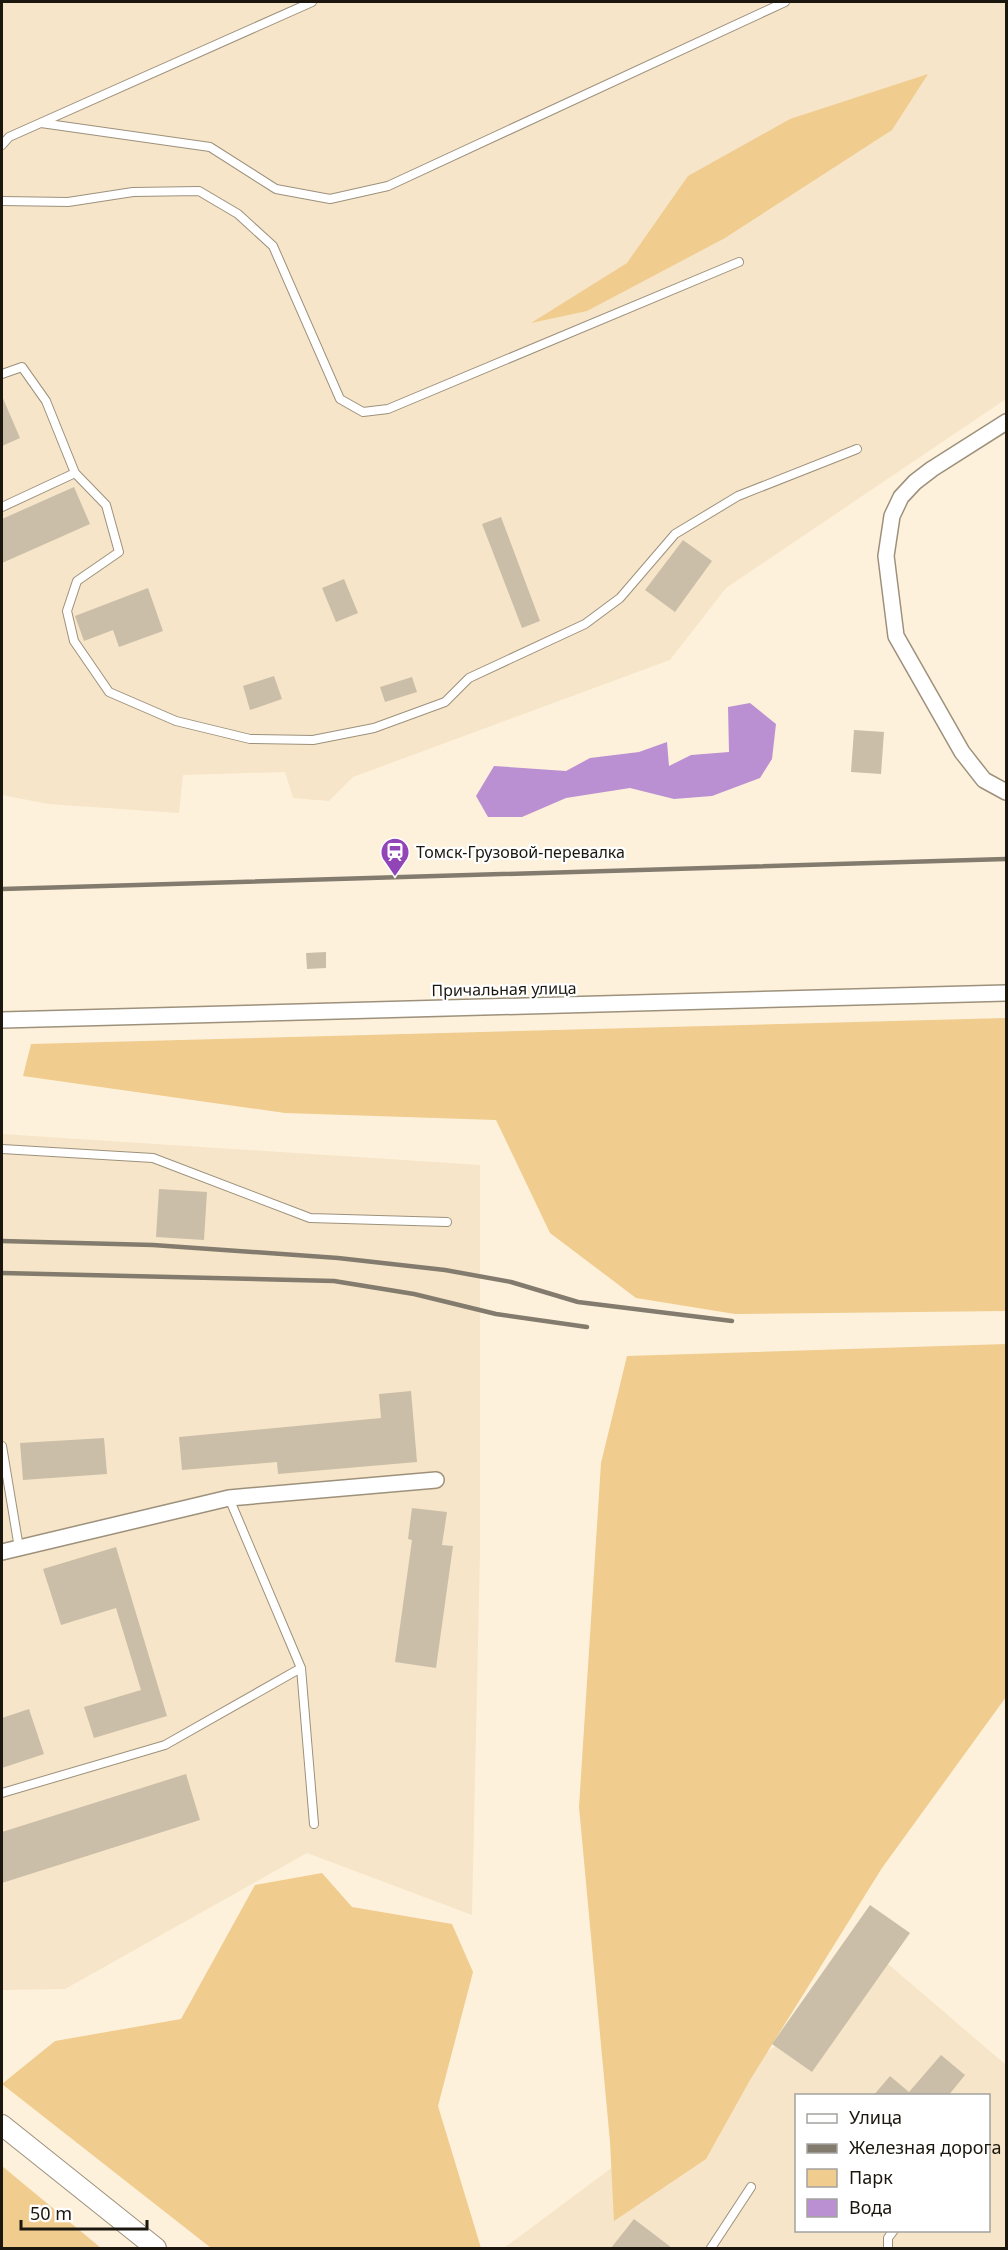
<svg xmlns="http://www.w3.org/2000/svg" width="1008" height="2250" font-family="'Noto Sans',sans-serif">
<rect width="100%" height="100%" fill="#fef1db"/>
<path fill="#f6e5c8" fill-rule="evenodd" d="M2 2H1006V399L726 588 670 660 353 777 329 801 293 798 285 772 183 775 179 813 48 804 2 795Z
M2 1134 480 1165V1552L472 1915 307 1853 65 1989 2 1990Z
M887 1963 1006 2065V2248H504ZM796 2096H988V2230H796Z"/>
<path fill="#f0cc8e" d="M928 74 892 130 725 238 587 311 531 323 627 263 688 176 790 119Z
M1006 1018V1311L735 1314 636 1298 550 1233 496 1120 285 1113 23 1076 31 1044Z
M1006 1344V1697L882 1868 750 2080 706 2159 614 2221 610 2142 579 1807 601 1463 627 1356Z
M322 1873 352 1907 452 1924 473 1972 438 2106 481 2248H211L2 2084 55 2041 181 2019 255 1885Z
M2 2166 101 2248H2Z"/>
<path fill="#bb90d2" d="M750 703 776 724 772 759 760 778 712 796 674 799 630 788 566 798 522 817H488L476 796 494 766 566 771 590 758 639 752 667 742 669 766 691 755 729 752 728 707Z"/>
<path fill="#cabea9" d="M2 396 20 438 2 446Z
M74 487 90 524 2 563V519Z
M501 517 540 621 522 628 482 524Z
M683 540 712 561 675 612 645 590Z
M344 579 358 613 336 622 322 588Z
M148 588 163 631 119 647 113 630 84 641 75 616Z
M274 676 282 699 250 710 243 686Z
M412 677 417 692 385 702 380 687Z
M854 730 884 732 881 774 851 772Z
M326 952V968L307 969 306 953Z
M159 1189 207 1192 204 1240 156 1237Z
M411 1391 417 1462 278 1474 277 1462 182 1470 179 1437 381 1418 379 1394Z
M104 1438 107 1474 23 1480 20 1443Z
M412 1508 447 1512 442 1545 453 1546 436 1668 395 1662 412 1540 408 1539Z
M116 1547 167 1716 94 1738 84 1707 141 1690 116 1608 61 1625 43 1569Z
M29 1709 44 1754 2 1768V1718Z
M186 1774 200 1820 2 1883V1832Z
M870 1905 910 1933 812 2072 772 2044Z
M941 2055 965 2075 948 2096H873L890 2076 909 2092Z
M634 2219 672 2248H611Z"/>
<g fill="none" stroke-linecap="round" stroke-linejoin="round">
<g stroke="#9d917c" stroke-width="10">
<path id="service" d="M41 123 210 147 276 189 330 199 388 186 785 2
M2 145 9 137 312 2
M2 201 68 202 133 192 199 191 238 214 273 246 340 399 363 412 388 409 739 262
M2 374 22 367 46 401 75 473
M2 507 75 473 106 505 119 552 77 581 67 611 74 641 109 692 176 721 250 739 313 740 374 728 445 702 469 678 585 624 620 598 675 534 738 496 857 449
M2 1149 153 1158 310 1218 447 1222
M2 1446 19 1548
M229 1498 301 1668 314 1824
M2 1793 165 1745 301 1668
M711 2248 751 2187
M888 2248V2238L894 2230"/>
</g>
<g stroke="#9d917c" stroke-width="18">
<path id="minor" d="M1006 422 932 469 915 482 901 497 892 516 886 556 896 636 962 752 984 780 1006 792
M2 1020 1006 993
M2 1552 229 1498 436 1480"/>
</g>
<g stroke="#9d917c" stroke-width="22">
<path id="tertiary" d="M2 2125 156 2248"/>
</g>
<use href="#service" stroke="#fff" stroke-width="8"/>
<use href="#minor" stroke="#fff" stroke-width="15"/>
<use href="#tertiary" stroke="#fff" stroke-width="20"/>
<path stroke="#837b6d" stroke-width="4.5" d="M2 889 1006 859
M2 1241 153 1245 338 1258 445 1270 511 1282 578 1302 732 1321
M2 1273 334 1281 414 1294 496 1314 587 1327"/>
</g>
<defs>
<g id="station-pin" transform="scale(1.5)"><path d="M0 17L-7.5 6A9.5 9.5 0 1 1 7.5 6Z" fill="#9245b7" stroke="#fff"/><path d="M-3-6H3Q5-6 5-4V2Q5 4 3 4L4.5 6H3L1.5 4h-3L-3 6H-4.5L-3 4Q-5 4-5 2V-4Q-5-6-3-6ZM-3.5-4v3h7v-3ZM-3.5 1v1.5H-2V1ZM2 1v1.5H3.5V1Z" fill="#fff"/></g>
</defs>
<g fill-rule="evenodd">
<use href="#station-pin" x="395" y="852"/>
</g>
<g text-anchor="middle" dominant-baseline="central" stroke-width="4.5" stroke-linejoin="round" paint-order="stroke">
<g font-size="16" fill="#1b170f" stroke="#fff" text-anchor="start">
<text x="416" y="852">Томск-Грузовой-перевалка</text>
</g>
<g font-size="16" fill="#1b170f" stroke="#fff">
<text transform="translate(504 989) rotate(-1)">Причальная улица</text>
</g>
</g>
<rect width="1008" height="2250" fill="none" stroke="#1b170f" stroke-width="6"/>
<rect x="795" y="2094" width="195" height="138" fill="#ffffff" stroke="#a4a29f" stroke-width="1.5"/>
<rect x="807" y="2114" width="30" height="9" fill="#ffffff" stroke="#a4a29f" stroke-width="1.5"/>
<text x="849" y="2124" font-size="18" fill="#1b170f">Улица</text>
<rect x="807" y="2144" width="30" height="9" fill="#837b6d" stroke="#a4a29f" stroke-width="1.5"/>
<text x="849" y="2154" font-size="18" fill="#1b170f">Железная дорога</text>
<rect x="807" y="2169" width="30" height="18" fill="#f0cc8e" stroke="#a4a29f" stroke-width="1.5"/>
<text x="849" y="2184" font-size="18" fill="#1b170f">Парк</text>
<rect x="807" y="2199" width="30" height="18" fill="#bb90d2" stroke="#a4a29f" stroke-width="1.5"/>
<text x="849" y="2214" font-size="18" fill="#1b170f">Вода</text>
<path d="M21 2220v9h126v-9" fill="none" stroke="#1b170f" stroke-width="3"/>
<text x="30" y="2220" font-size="18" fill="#1b170f" stroke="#ffffff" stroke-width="4.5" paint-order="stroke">50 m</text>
</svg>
